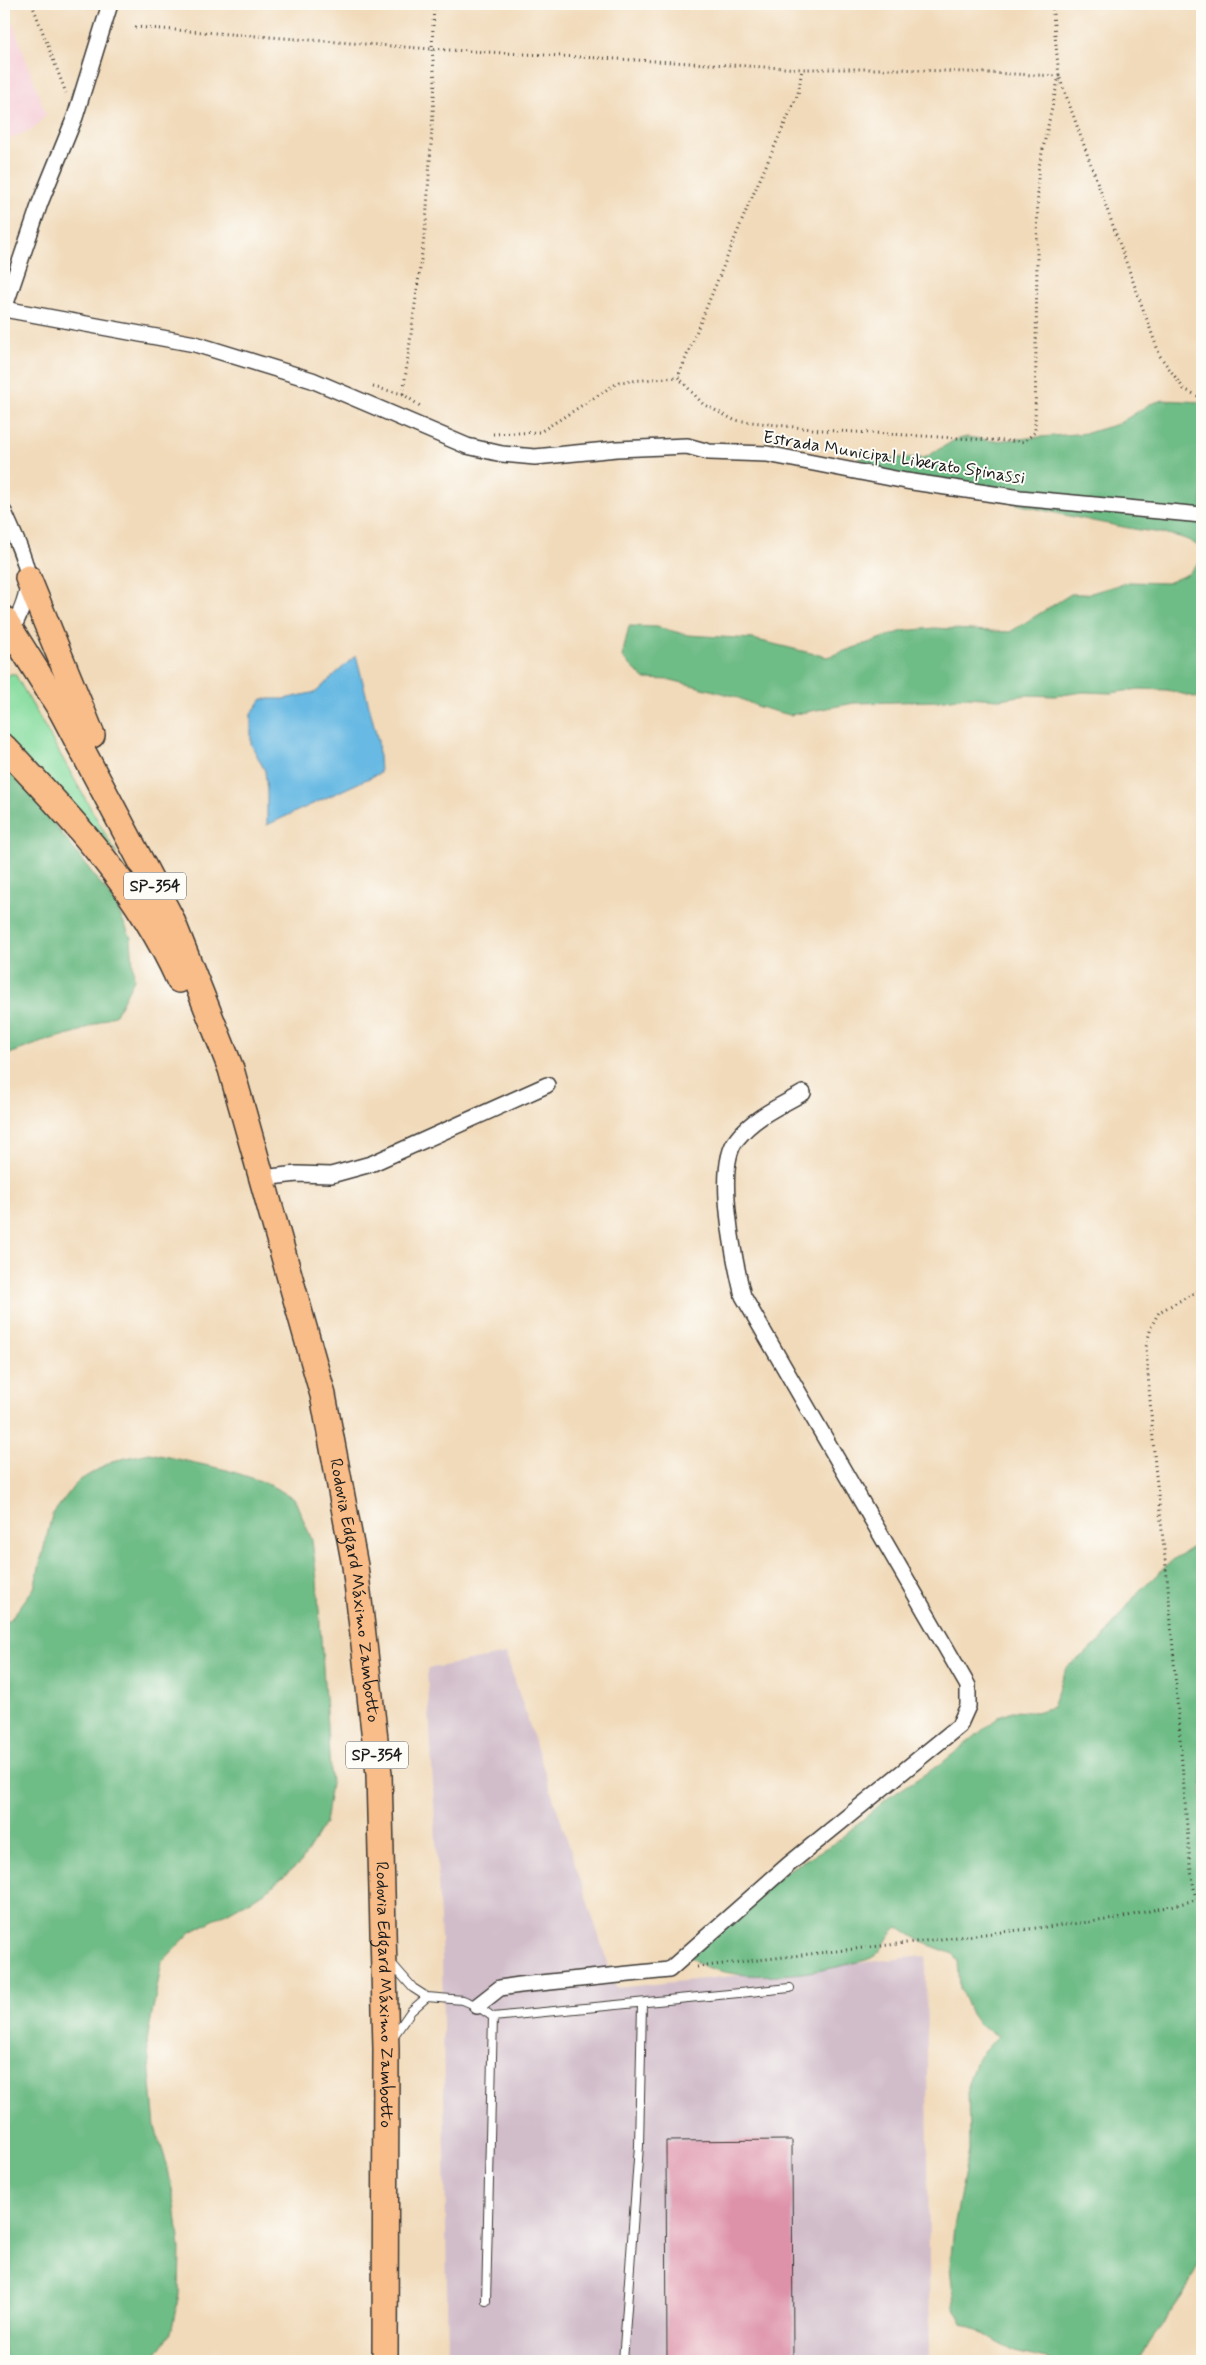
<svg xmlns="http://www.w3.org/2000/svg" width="1206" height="2365" font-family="Mynerve,sans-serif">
<rect width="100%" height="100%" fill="#fdfcf7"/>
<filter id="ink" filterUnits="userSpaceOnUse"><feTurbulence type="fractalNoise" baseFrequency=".02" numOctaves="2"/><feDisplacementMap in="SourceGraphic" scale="10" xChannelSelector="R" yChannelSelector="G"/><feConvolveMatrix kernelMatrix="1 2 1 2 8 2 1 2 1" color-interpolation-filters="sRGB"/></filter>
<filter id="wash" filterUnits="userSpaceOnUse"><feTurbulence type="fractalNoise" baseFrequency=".0096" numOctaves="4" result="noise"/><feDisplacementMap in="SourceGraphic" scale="20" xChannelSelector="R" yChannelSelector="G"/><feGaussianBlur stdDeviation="1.12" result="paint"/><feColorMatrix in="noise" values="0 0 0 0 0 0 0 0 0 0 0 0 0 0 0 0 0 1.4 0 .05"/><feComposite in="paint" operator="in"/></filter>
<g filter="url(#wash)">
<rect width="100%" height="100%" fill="#f1daba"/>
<path fill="#f6cfd8" d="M4 4H6L46 115 33 129 4 141Z"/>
<path fill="#d1bdca" d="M506 1654 616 1988 926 1956 930 2361H448L442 1959 427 1669Z"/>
<path fill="#88dda0" stroke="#527c5e" d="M10 674H15L117 855 4 736V678Z"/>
<path fill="#6ebc86" stroke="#456c51" d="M1163 400 1202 402V550C1187 533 1155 533 1134 529 1044 513 956 488 866 467L858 457 924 458 955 440 967 437 994 441 1087 433 1118 424 1150 404Z
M1202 559V699L1167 690 1139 689 1111 693 1083 692 1055 696 1027 695 999 699 966 697 937 701 854 703 790 715 759 707 734 696 671 680 644 679 622 657 629 626 657 627 688 635 753 639 827 657 903 631 934 628 1010 632 1071 594H1088L1128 582 1167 583 1188 574Z
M4 766 38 803 114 901 131 938 134 979 116 1014 80 1031 42 1042 4 1056Z
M150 1453 227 1470 264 1482 294 1498 312 1540 317 1580 331 1784 325 1823 301 1862 265 1892 191 1932 162 1962 147 2040 155 2127 167 2164 175 2204 180 2248 179 2294 171 2333 152 2361H4V1623L10 1620 34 1588 52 1515 77 1482 112 1461Z
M1202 1541V2257L1187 2289 1137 2361H1054L1015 2352 963 2323 954 2306 950 2265 954 2227 969 2150 968 2084 976 2060 998 2036 979 2025 971 2014 960 1988 958 1961 953 1954 924 1943 898 1927C885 1935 885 1952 871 1958 865 1961 856 1962 849 1964 808 1975 739 1983 699 1964 694 1961 689 1955 685 1950L788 1870 836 1842 888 1798 942 1763 1000 1716 1012 1711 1036 1712 1052 1707 1067 1667 1100 1642 1139 1591 1174 1559Z"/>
<path fill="#67b9e3" stroke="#426a80" d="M356 655 378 741 380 773 267 825V792L265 771 251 744V714L262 699H284L316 692Z"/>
<g id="blocks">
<path fill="#de92aa" d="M792 2140 793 2361H667L666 2141Z"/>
</g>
</g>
<g filter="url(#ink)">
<use href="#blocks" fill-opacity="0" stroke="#3c3834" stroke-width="1"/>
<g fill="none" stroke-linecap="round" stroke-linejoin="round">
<g stroke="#3c3834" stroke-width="10">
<path id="lane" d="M392 1964 413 1988 427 1997 463 2000 477 2006 493 2017 790 1988
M393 2037 411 2011 427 1997
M486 2301 493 2017
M623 2361 639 2146 642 2004"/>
</g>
<g stroke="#3c3834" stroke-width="18">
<path id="street" d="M4 309 195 344 312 380 467 446 502 454 535 457 617 449 687 446 709 452 767 454 906 481 1020 498 1202 515
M4 309 40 203 75 117 110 4
M4 512C12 531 26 558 28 578 29 596 19 615 12 630
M262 1178 297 1174 331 1175 371 1164 547 1085
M477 2006 500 1988 520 1985 669 1970 788 1865 959 1726 968 1706V1686L743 1296C735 1263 714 1166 737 1139 754 1117 780 1106 803 1093"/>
</g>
<g stroke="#3c3834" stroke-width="28">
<g id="primary">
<path d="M28 578 92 735"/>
<path id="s1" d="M4 619 61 710 171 918 231 1069 323 1395 355 1566 379 1774 386 2049 385 2361"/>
<path d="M4 747C72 818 138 889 179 980"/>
</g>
</g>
<path stroke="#3c3834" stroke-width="3" stroke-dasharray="1 4" stroke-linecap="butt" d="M32 4 66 93
M1052 4 1059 76 1160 356 1184 389 1202 398
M135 27 432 49 802 69H896L1059 76 1038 171 1035 432 1024 442 821 430 734 420 703 404 678 377 748 206 798 94 802 69
M373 387 403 394 420 406
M403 394 426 223 435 81 432 49 434 4
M493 434 540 432 619 382 678 377
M697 1967 1115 1919 1196 1900 1190 1865 1168 1586 1155 1466 1146 1347 1151 1327 1159 1312 1202 1289"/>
<use href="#lane" stroke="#fff" stroke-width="8"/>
<use href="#street" stroke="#fff" stroke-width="15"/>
<use href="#primary" stroke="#f8bd89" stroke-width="25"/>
</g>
</g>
<g text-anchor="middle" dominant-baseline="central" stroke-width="4" stroke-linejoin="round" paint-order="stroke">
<g fill="#fdfcf7" stroke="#605f5e" stroke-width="1">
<rect x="124" y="872.5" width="62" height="27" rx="4"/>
<rect x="346" y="1741.5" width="62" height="27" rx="4"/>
</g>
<g font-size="16" font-weight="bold" fill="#1c1c1c">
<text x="155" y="886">SP-354</text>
<text x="377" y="1755">SP-354</text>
</g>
<g font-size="18" fill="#1c1c1c" stroke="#fdfcf7">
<text transform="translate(894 458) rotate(9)">Estrada Municipal Liberato Spinassi</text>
<text stroke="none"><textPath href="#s1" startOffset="1042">Rodovia Edgard Máximo Zambotto</textPath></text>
<text stroke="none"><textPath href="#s1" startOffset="1448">Rodovia Edgard Máximo Zambotto</textPath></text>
</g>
</g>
<rect width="1206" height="2365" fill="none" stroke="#fdfcf7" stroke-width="20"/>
</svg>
